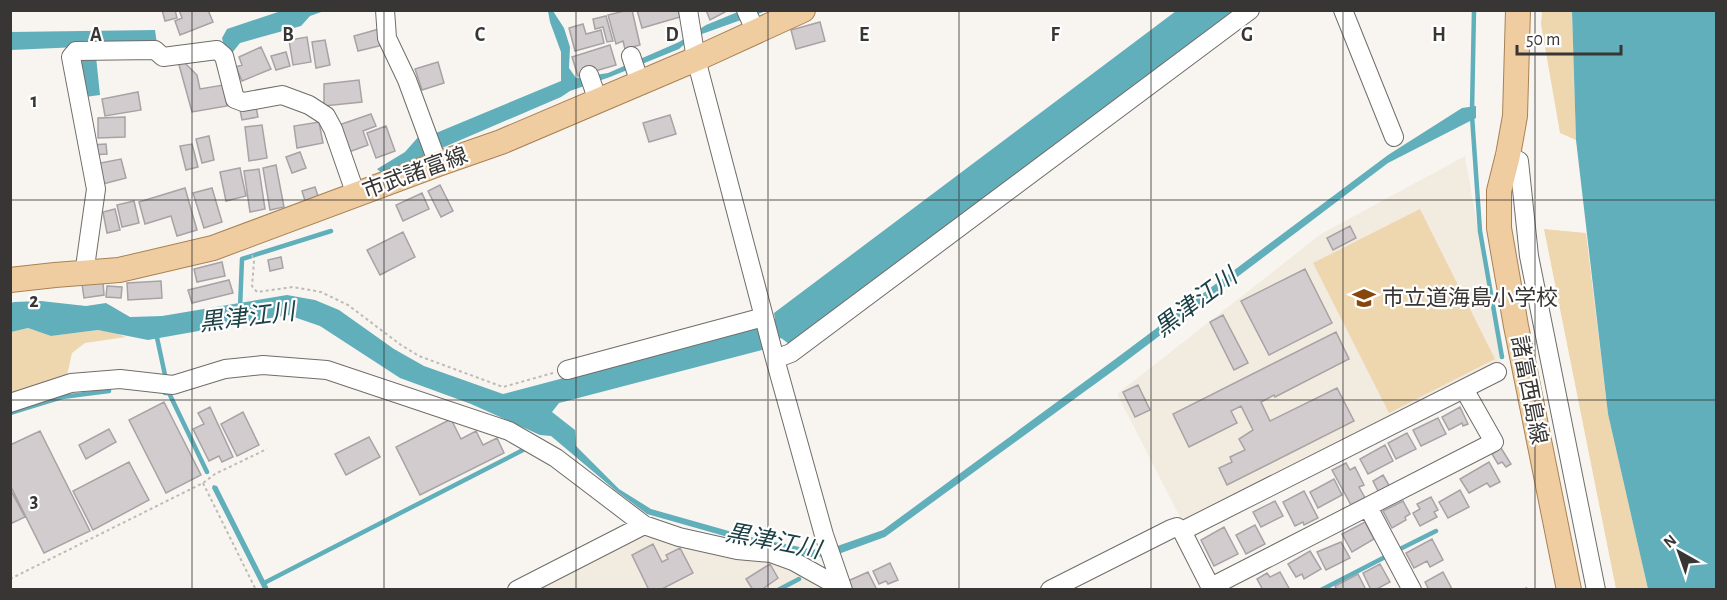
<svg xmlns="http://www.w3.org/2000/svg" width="1727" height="600" font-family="'Alegreya Sans','Noto Sans JP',sans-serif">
<rect width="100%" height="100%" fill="#f8f5f1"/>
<path fill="#f2ebe0" d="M1465 156 1501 363 1183 523 1117 394 1321 234Z
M644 530 765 557 836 590H528Z"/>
<path fill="#eed6ae" d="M1542 11H1572L1576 140 1560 133 1541 24Z
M1420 209 1495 359 1389 413 1313 263Z
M1544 229 1586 233 1608 414 1648 589H1616Z
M28 328 51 336 98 330 110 331 126 337 85 343 72 353 67 375 11 393 10 332Z"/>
<path fill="#61afbb" d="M281 11H324L310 16 301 26 240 43 232 53 224 46 222 38 227 29Z
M548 11H553L564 28 570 47 569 68 576 78 608 73 679 42 706 25 740 11H766L702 34 689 40 679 49 610 77 570 91 561 97 442 148 437 146 425 155 383 174 377 169 405 152 420 135 424 138 561 81V52L550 22Z
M1176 11H1236L789 344 781 338 762 350 559 403 552 412 575 430 576 446 619 489 651 509 750 537 810 549 826 550 883 530 1114 360 1388 155 1462 108 1476 106V118L1388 163 1117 368 885 537 833 556 811 557 749 543 647 514 615 490 551 436 540 435 471 404 400 378 320 326 288 315 148 340 98 330 51 336 28 328 11 332V303L14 302 41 301 86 306 106 303 130 317 162 316 287 295 315 300 339 310 394 349 424 366 503 394 760 326 775 319 774 313Z
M1572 11H1716V589H1648L1608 414 1576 140Z
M155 30 157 44 95 47 100 95 85 97 79 47 11 50 10 32Z
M213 485 217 486 269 589H263L212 488Z"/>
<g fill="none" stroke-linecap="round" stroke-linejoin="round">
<path stroke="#61afbb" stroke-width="4.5" d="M1472 112 1474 10
M1472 116 1480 231 1502 357
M240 308 242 259 331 231
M156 333 165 375
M165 393H169L207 472
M10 413 62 397 109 391
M1400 549 1436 531
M266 582 523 450
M778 590 799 579
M1321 590 1387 556"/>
</g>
<path fill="#d2cccf" stroke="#a7a2a5" stroke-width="1.5" d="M162 10H175L177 18 165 21Z
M179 10H208L213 22 180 35 175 21 182 18Z
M628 10H632L640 45 625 49 623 41 616 44 608 15Z
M637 10H678L680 17 642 28Z
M706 10H725V12L710 20Z
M606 16 613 41 607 42 603 27 595 29 593 19Z
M820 22 825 41 796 49 791 30Z
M583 24 586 34 601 30 604 43 575 51 569 28Z
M379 29 383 45 358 51 354 36Z
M307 37 311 62 293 65 289 40Z
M325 40 330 65 316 68 312 42Z
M610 45 616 65 578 76 572 57Z
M261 47 271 69 242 81 236 67 242 65 239 57Z
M286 52 290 66 276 70 271 56Z
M176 54 197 75 200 89 223 85 227 106 192 112Z
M438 62 444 83 422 90 415 69Z
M359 80 362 102 324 106V84Z
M138 92 141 110 105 116 102 99Z
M255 102 258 117 242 120 239 105Z
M371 114 376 126 363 131 368 145 346 153 336 126Z
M670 115 676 134 649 142 643 123Z
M125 117V137L98 138V118Z
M319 122 323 143 297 148 294 126Z
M262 125 267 158 249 161 245 127Z
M386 126 395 151 376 158 367 133Z
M209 136 214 160 202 163 196 139Z
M106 144 107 154 91 155V145Z
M192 144 198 167 186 170 180 146Z
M300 152 306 168 292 173 286 157Z
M121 159 126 178 99 185 95 164Z
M276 165 284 207 270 210 263 168Z
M240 168 246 196 226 201 220 172Z
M259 169 265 209 250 212 244 171Z
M440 185 453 211 441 217 428 191Z
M315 187 319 199 306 204 302 191Z
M185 188 197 230 177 236 171 216 145 224 139 202Z
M212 188 222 222 204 228 193 193Z
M422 193 429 209 403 221 396 205Z
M134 201 139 223 122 227 117 205Z
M115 209 120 230 107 233 103 212Z
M1350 226 1356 238 1333 250 1327 238Z
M403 232 415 257 380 275 367 250Z
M281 257 283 268 270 271 268 260Z
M222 262 225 276 197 282 194 269Z
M1305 269 1332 323 1269 355 1241 301Z
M229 280 233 293 192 303 188 290Z
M161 281 162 298 128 300 127 283Z
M103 282 104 295 84 298 82 284Z
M107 286 122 287 121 298 106 297Z
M1223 315 1248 363 1234 370 1210 322Z
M1336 332 1349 359 1275 397 1274 395 1261 402 1270 421 1337 388 1354 421 1227 485 1219 468 1232 462 1230 457 1245 450 1239 439 1253 430 1241 406 1231 411 1237 423 1189 447 1173 414Z
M1138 385 1150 410 1135 417 1123 392Z
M164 402 201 475 166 493 129 420Z
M210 407 233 457 222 462 219 456 209 461 193 429 204 424 198 413Z
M1460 407 1468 424 1463 426 1462 423 1449 430 1442 417Z
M243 412 259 445 237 456 221 424Z
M1438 418 1446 434 1421 446 1413 430Z
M451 419 461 439 476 431 483 445 497 438 504 453 420 495 396 447Z
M109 429 116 442 86 459 79 445Z
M40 431 90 531 44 553 10 485V445Z
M1407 433 1416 449 1396 459 1388 443Z
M369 437 380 457 346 475 335 454Z
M1385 445 1393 461 1368 474 1360 459Z
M1501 448 1511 464 1506 467 1502 462 1498 464 1492 454Z
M129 462 149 500 93 530 73 491Z
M1489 462 1500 482 1490 487 1487 483 1469 493 1460 479Z
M1346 463 1350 470 1355 467 1364 485 1359 487 1365 498 1351 505 1332 470Z
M1383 475 1390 487 1379 493 1373 481Z
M1334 479 1342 495 1318 508 1310 492Z
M10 489 25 517 10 524Z
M1460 490 1469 507 1448 518 1439 502Z
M1304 491 1318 518 1304 525 1303 522 1295 526 1283 502Z
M1431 497 1438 510 1434 512 1437 517 1420 526 1413 513 1420 509 1417 504Z
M1275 501 1283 516 1261 527 1253 512Z
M1403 501 1410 514 1405 517 1406 520 1392 528 1383 511Z
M1365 522 1374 539 1352 552 1342 534Z
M1255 525 1265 544 1246 554 1236 535Z
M1224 527 1238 554 1214 566 1201 540Z
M1432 539 1443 560 1430 567 1427 561 1414 568 1406 553Z
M1341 542 1350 558 1326 570 1317 552Z
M653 544 662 562 668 559 666 555 680 548 693 573 660 590H649L632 555Z
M1310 551 1321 569 1304 579 1302 574 1296 577 1288 564Z
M890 563 898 580 888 584 886 581 879 584 873 571Z
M770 564 778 578 761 590H753L746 579Z
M1380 564 1390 582 1375 590H1371L1363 573Z
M868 572 877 590H852L848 581Z
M1280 572 1290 590H1263L1257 579 1267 573 1270 577Z
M1443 572 1452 589 1429 590 1425 582Z
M1358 574 1366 590H1337L1335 586Z"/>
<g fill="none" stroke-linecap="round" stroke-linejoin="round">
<g stroke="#6f6d69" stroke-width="20">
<path id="minor" d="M385 10 387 38 407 80 438 164
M688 10 696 59 775 359 824 535 843 590
M746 10 756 32
M1343 10 1394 137
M631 56 640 83
M589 75 598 101
M1508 155 1519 161 1529 256 1596 590
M88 272 86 260 96 189 71 57 76 51 155 50 163 57 217 50 224 56 235 99 243 102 282 95 309 105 326 116 333 129 356 195
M775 359 791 353 1250 10
M567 370 764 317
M10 403 71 383 120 379 173 385 225 369 263 365 327 370 509 431 556 458 644 525 679 537 737 550 771 553 793 561 827 580 839 581
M1368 507 1412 590
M1211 587 1494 442 1464 389
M517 590 644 525
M1050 590 1171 529 1177 527 1182 531
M1212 590 1182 531 1497 372"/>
</g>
<g stroke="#a98253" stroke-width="26">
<path id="major" d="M1518 10 1515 116 1508 155 1499 191V228L1516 326 1569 590
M10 280 55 275 119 270 213 248 438 164 501 142 696 59 803 10"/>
</g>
<path stroke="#bdbbb7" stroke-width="2" stroke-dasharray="3 3" stroke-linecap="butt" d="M252 255 254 262 252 286 257 292 293 287 321 292 348 305 401 345 419 356 503 387 553 373
M203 483 256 590
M10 579 203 483 215 474 267 449
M1526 587 1527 590"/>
<use href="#minor" stroke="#fff" stroke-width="18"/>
<use href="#major" stroke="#f0cda1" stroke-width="24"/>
</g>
<path fill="none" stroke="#373634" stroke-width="1.5" stroke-opacity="0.55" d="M192 10V590M384 10V590M576 10V590M768 10V590M959 10V590M1151 10V590M1343 10V590M1535 10V590M10 200H1716M10 400H1716"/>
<defs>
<g id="school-bare" transform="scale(1.8)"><path d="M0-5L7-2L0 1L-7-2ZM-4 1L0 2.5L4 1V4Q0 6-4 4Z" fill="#86460c" stroke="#fff" stroke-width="2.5" paint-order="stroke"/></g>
</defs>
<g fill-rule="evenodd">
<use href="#school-bare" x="1364" y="298"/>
</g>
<g text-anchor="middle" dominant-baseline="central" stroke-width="4.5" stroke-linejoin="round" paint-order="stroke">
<g font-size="22" fill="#373634" stroke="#fff">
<text transform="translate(415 173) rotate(-20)">市武諸富線</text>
<text transform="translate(1529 390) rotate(79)">諸富西島線</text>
</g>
<g font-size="22" fill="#373634" stroke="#fff" text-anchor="start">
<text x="1382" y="298">市立道海島小学校</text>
</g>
<g font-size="24" font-style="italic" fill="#1b4146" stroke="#fff">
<text transform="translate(1196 303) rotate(-37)">黒津江川</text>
<text transform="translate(247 318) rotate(-7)">黒津江川</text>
<text transform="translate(773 542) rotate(11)">黒津江川</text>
</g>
</g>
<g font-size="20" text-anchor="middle" font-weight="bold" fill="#373634" stroke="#fff" stroke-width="4.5" stroke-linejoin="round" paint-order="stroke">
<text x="96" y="41">A</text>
<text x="288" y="41">B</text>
<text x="480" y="41">C</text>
<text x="672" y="41">D</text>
<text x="864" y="41">E</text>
<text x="1055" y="41">F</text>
<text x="1247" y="41">G</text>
<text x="1439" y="41">H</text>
<text x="34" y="107">1</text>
<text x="34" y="307">2</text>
<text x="34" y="507">3</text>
</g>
<rect width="1727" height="600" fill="none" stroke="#373634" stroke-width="24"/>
<g transform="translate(1679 552) rotate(320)" stroke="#ffffff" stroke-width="4.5" paint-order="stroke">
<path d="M0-4.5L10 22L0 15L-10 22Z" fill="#373634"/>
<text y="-9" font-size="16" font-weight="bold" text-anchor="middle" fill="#373634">N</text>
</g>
<path d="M1517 45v9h104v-9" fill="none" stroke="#373634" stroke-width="3"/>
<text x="1526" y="45" font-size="18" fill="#373634" stroke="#ffffff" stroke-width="4.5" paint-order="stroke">50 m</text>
</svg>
